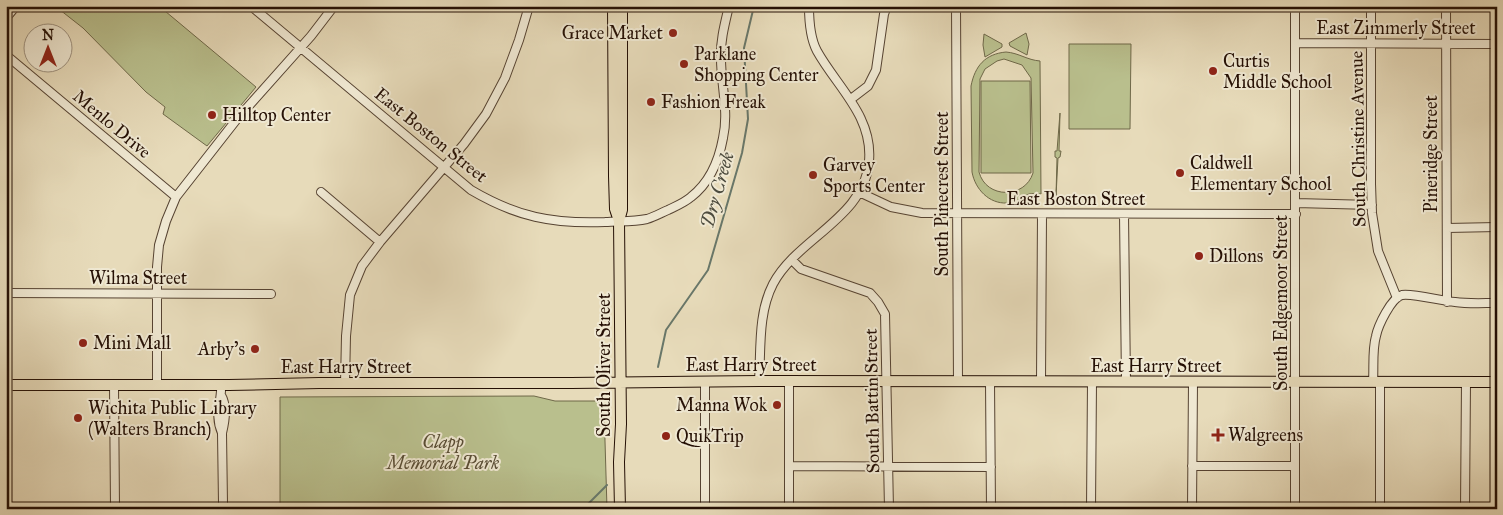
<svg xmlns="http://www.w3.org/2000/svg" width="1503" height="515" font-family="'IM FELL Great Primer',serif">
<rect width="100%" height="100%" fill="#e7dbba"/>
<filter id="stains"><feTurbulence type="fractalNoise" baseFrequency=".004" numOctaves="4"/><feColorMatrix values="0 0 0 0 .2 0 0 0 0 .09 0 0 0 0 .02 0 0 0 .5 -.17"/></filter>
<radialGradient id="worn" r=".72"><stop offset=".6" stop-color="#630" stop-opacity="0"/><stop offset="1" stop-color="#630" stop-opacity=".3"/></radialGradient>
<path fill="#b9bf8d" stroke="#6f6849" fill-rule="evenodd" d="M55 6H159L256 87 207 146 163 114 165 107 146 92 83 28Z
M1026 33 1029 44 1027 55 1010 46 1009 43Z
M984 34 1002 44V47L985 57 983 45Z
M1069 44H1131L1130 129H1069Z
M1006 52C1019 53 1027 60 1040 61L1041 194C1038 194 1032 193 1029 194 1022 197 1016 203 1007 203 989 204 975 189 972 172L971 86C975 66 985 54 1006 52ZM1004 59 1022 65 1031 78 1033 173C1025 199 986 199 979 172L980 79 985 69 997 61Z
M981 81H1030L1031 173H981Z
M1060 113 1059 151H1061L1060 157 1058 158 1056 196 1057 158 1055 157V151H1057Z
M534 396 555 401H597L604 407 607 509H280V397Z"/>
<g fill="none" stroke-linecap="round" stroke-linejoin="round">
<path stroke="#697769" stroke-width="2" d="M658 367 666 330 708 270 742 153 748 119 744 48 754 6
M583 509 607 485"/>
<g stroke="#564332" stroke-width="10">
<path id="minor" d="M251 6 471 190C517 217 552 224 605 222 619 221 633 222 647 219 654 217 661 213 668 210 676 206 684 203 691 197 709 183 719 160 723 138 729 112 721 85 721 59 720 41 725 23 729 6
M956 6 958 382
M1371 6V184L1372 213 1378 251 1397 298
M1446 6 1447 302
M6 18 16 6
M1296 43 1497 44
M6 55 176 197
M851 99 868 86 876 70 884 14 887 6
M321 192 380 242
M861 193 891 207 922 213 1296 214
M1296 203 1372 205
M1124 214 1126 382
M1447 228 1497 227
M792 260 801 269 870 293 878 302 885 314 889 509
M6 293 271 294
M705 381V509
M759 381C761 348 758 313 773 284 797 238 865 218 869 161 873 116 837 87 817 51 810 38 809 21 809 6
M990 382 991 509
M1041 382 1042 214
M1373 382C1374 367 1372 350 1376 336 1378 326 1391 298 1402 295 1413 293 1441 301 1455 302 1468 304 1483 303 1497 303
M1380 382V509
M345 383 346 336 350 295 362 266 380 242 464 144 486 114 505 78 519 40 529 6
M114 385 115 509
M157 385V267L159 245 166 221 176 197 237 119 311 36 334 6
M221 391C220 406 215 417 222 433
M221 395C227 405 225 421 222 433L223 504 225 509
M789 466 991 467
M1192 466H1295
M789 509V381
M1091 509 1092 382
M1192 509 1193 382
M1295 509V6
M1465 509 1466 382"/>
</g>
<g stroke="#251005" stroke-width="12">
<path id="major" d="M613 6 614 176 615 209 619 221
M6 385H229L319 383H571L759 381 1497 382
M620 509 619 462 621 424 619 221 622 210V6"/>
</g>
<use href="#minor" stroke="#efe8d2" stroke-width="8"/>
<use href="#major" stroke="#e7dbba" stroke-width="10"/>
</g>
<g fill="#8f2418" stroke="#efe8d2" stroke-width="2">
<circle cx="673" cy="33" r="5"/>
<circle cx="684" cy="64" r="5"/>
<circle cx="1213" cy="71" r="5"/>
<circle cx="651" cy="102" r="5"/>
<circle cx="212" cy="115" r="5"/>
<circle cx="1180" cy="173" r="5"/>
<circle cx="813" cy="175" r="5"/>
<circle cx="1199" cy="256" r="5"/>
<circle cx="83" cy="343" r="5"/>
<circle cx="255" cy="349" r="5"/>
<circle cx="777" cy="405" r="5"/>
<circle cx="78" cy="418" r="5"/>
<path d="M1215.5 427.5h5v5h5v5h-5v5h-5v-5h-5v-5h5z"/>
<circle cx="666" cy="436" r="5"/>
</g>
<g text-anchor="middle" dominant-baseline="central" stroke-width="4" stroke-linejoin="round" paint-order="stroke">
<g font-size="18" fill="#251005" stroke="#efe8d2">
<text x="1396" y="28">East Zimmerly Street</text>
<text transform="translate(112 124) rotate(40)">Menlo Drive</text>
<text transform="translate(431 135) rotate(39)">East Boston Street</text>
<text transform="translate(1358 139) rotate(-91)">South Christine Avenue</text>
<text transform="translate(1431 154) rotate(-90)">Pineridge Street</text>
<text transform="translate(942 194) rotate(-90)">South Pinecrest Street</text>
<text x="1076" y="199">East Boston Street</text>
<text x="138" y="278">Wilma Street</text>
<text transform="translate(1281 303) rotate(-90)">South Edgemoor Street</text>
<text transform="translate(604 365) rotate(-90)">South Oliver Street</text>
<text x="751" y="365">East Harry Street</text>
<text x="1156" y="366">East Harry Street</text>
<text x="346" y="367">East Harry Street</text>
<text transform="translate(872 401) rotate(-91)">South Battin Street</text>
</g>
<g font-size="18" fill="#251005" stroke="#efe8d2" text-anchor="start">
<text x="663" y="33" text-anchor="end">Grace Market</text>
<text x="694" y="54">Parklane<tspan x="694" dy="21">Shopping Center</tspan></text>
<text x="1223" y="61">Curtis<tspan x="1223" dy="21">Middle School</tspan></text>
<text x="661" y="102">Fashion Freak</text>
<text x="222" y="115">Hilltop Center</text>
<text x="1190" y="163">Caldwell<tspan x="1190" dy="21">Elementary School</tspan></text>
<text x="823" y="165">Garvey<tspan x="823" dy="21">Sports Center</tspan></text>
<text x="1209" y="256">Dillons</text>
<text x="93" y="343">Mini Mall</text>
<text x="245" y="349" text-anchor="end">Arby's</text>
<text x="767" y="405" text-anchor="end">Manna Wok</text>
<text x="88" y="408">Wichita Public Library<tspan x="88" dy="21">(Walters Branch)</tspan></text>
<text x="1228" y="435">Walgreens</text>
<text x="676" y="436">QuikTrip</text>
</g>
<g font-size="18" font-style="italic" fill="#594d35" stroke="#efe8d2">
<text x="443" y="442">Clapp<tspan x="443" dy="21">Memorial Park</tspan></text>
</g>
<g font-size="19" font-style="italic" fill="#4d4c3f" stroke="#efe8d2">
<text transform="translate(717 190) rotate(-74)">Dry Creek</text>
</g>
</g>
<rect width="1503" height="515" fill="none" stroke="#e7dbba" stroke-width="25"/>
<rect x="8" y="8" width="1488" height="500" fill="none" stroke="#251005" stroke-width="2.5"/>
<rect x="12" y="12" width="1478" height="490" fill="none" stroke="#251005"/>
<g transform="translate(48 48)"><circle r="24" fill="#efe8d2" stroke="#9e9280"/>
<path d="M0-4L9 19L0 12L-9 19Z" fill="#8f2418"/>
<text y="-8" font-size="14" font-weight="bold" text-anchor="middle" fill="#251005">N</text>
</g>
<rect width="100%" height="100%" filter="url(#stains)"/>
<rect width="100%" height="100%" fill="url(#worn)"/>
</svg>
